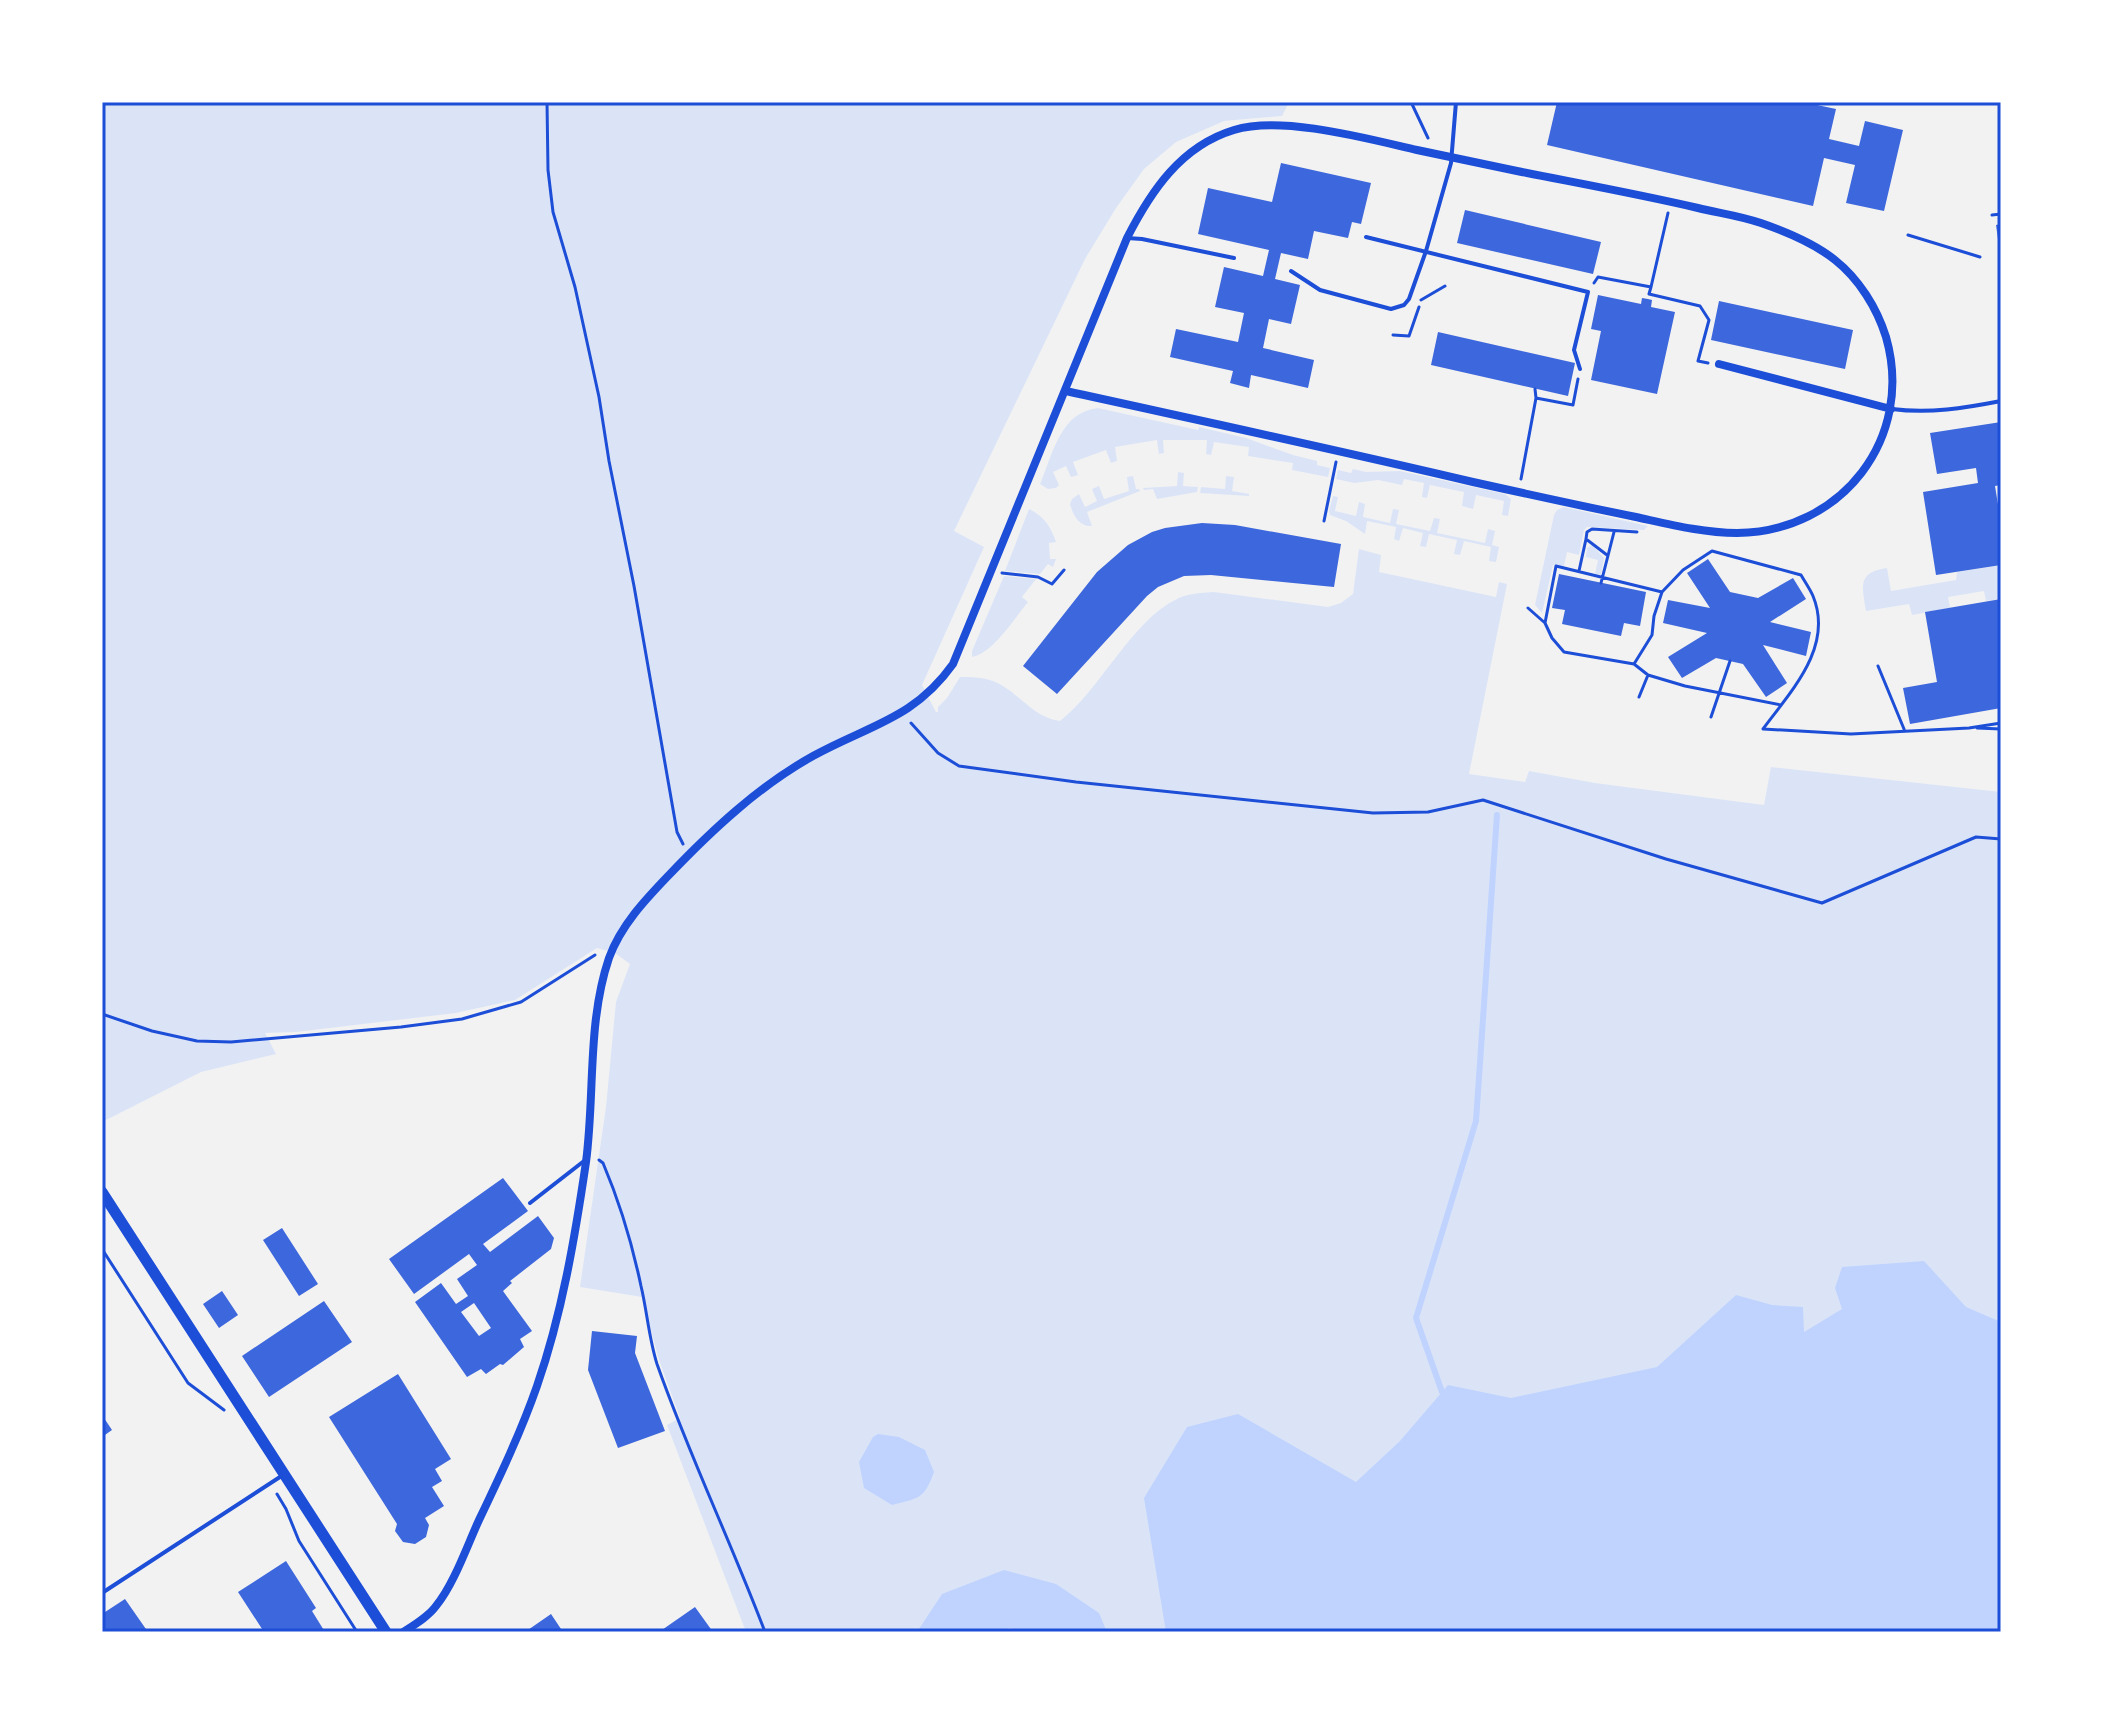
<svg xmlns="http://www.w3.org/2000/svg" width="2103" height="1734" font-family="Signika,sans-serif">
<rect width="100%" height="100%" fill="#f2f2f2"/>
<path fill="#dbe4f7" d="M102 102H1289L1282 116 1224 121 1176 142 1144 169 1116 208 1085 259 954 531 984 547 922 685 936 712H938V707L947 698 960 677C971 677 982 677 993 681 1017 690 1033 718 1060 721 1101 689 1132 620 1177 599 1188 593 1202 593 1214 592L1328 607 1341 603 1353 594 1359 549 1381 555 1379 572 1496 597 1499 582 1507 584 1469 774 1525 782 1529 771 1595 783 1764 805 1771 767 2001 792V1632H746L667 1425 680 1418 659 1360 642 1297 580 1287 606 1107 616 1002 630 964 615 953 597 948 515 1000 456 1013 296 1032 265 1033 276 1054 201 1072 102 1122Z
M1098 408 1198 430 1199 427 1246 438 1293 455 1317 461V465L1330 468 1328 477 1292 470 1293 463 1248 456 1249 447 1214 442 1211 455 1206 454 1207 440H1163L1164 453 1159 454 1157 440 1115 447 1117 461 1111 463 1106 450 1073 462 1078 475 1071 477 1066 466 1053 472 1059 485 1056 488 1048 489 1040 484C1053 454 1060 412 1098 408Z
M1353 469 1366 472 1400 471 1505 494 1511 499 1508 516 1502 515 1504 501 1476 495 1473 509 1462 506 1464 492 1430 485 1427 498 1422 497 1424 483 1404 479 1402 485 1378 480 1354 483 1336 479 1338 470 1351 473Z
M1178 472 1184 473 1183 486 1198 487 1197 492 1157 499 1153 489 1144 490 1143 488 1177 486Z
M1133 476 1136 489H1139L1140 491 1087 512 1092 526C1079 527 1073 515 1070 504L1072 499 1079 494 1085 507 1097 501 1092 489 1099 486 1104 499 1129 491 1127 477Z
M1226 476 1234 477 1232 491 1249 494V496L1200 493 1201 487 1225 489Z
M1333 496 1338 497 1335 511 1356 516 1359 502 1365 504 1363 517 1390 523 1393 509 1399 510 1396 524 1430 531 1434 518 1440 519 1437 533 1485 543 1488 529 1495 531 1492 545 1499 547 1496 562 1489 561 1491 547 1464 541 1460 555 1454 554 1457 540 1429 534 1426 547 1420 546 1423 533 1403 528 1399 541 1394 539 1396 527 1367 521 1365 534 1346 521 1330 515 1329 511Z
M1564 507 1648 526 1644 530 1587 527 1584 530 1579 555 1567 552 1564 566 1553 565 1542 613 1535 605 1554 515 1557 510Z
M1029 509C1044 516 1051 527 1056 542L1049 543 1050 559H1056L1053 567 1048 564 1040 574 1005 571Z
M1592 545 1604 558 1601 575 1595 574 1598 560 1586 557 1587 548Z
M2001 565V599L1986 601 1984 591 1948 597 1950 608 1912 615 1909 604 1866 611C1862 587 1857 572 1887 568L1891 591 1956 580 1957 572Z
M1004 576 1036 579 1022 597 1028 602C1014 619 993 653 972 657V651Z"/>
<path fill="#bfd3fe" d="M1924 1261 1966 1307 2001 1322V1632H1166L1144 1498 1187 1427 1238 1414 1356 1482 1400 1441 1448 1385 1511 1398 1657 1367 1736 1295 1772 1305 1803 1307 1804 1332 1842 1309 1835 1288 1842 1267Z
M878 1434 899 1437 925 1450 934 1472C924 1500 918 1498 892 1505L864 1488 859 1462 873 1437Z
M1004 1570 1056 1584 1099 1613 1107 1632H1018L1010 1628 994 1632H917L942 1594Z"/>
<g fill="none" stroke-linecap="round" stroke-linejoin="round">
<path stroke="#bfd3fe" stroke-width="6" d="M1442 1392 1416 1318 1476 1121 1497 815"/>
</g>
<path fill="#3d67dc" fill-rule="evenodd" d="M1557 102H1803L1836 109 1829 139 1859 146 1865 121 1903 130 1884 211 1846 203 1855 165 1824 158 1813 206 1547 145Z
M1281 163 1371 183 1361 224 1352 222 1348 238 1314 231 1308 259 1281 253 1275 279 1300 285 1291 324 1269 319 1263 348 1314 360 1308 388 1251 375 1249 388 1230 383 1233 371 1170 357 1176 329 1238 342 1244 313 1215 307 1224 267 1263 276 1269 250 1198 234 1208 188 1272 202Z
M1465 210 1601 242 1593 274 1457 243Z
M2001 224V246H1999L1996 225Z
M1598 295 1641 304 1642 298 1648 299 1652 300 1651 307 1675 312 1657 394 1591 380 1601 331 1591 329Z
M1719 301 1853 330 1845 369 1711 340Z
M1438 332 1575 363 1568 396 1431 365Z
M2001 422V485L1995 486 2001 523V565L1936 575 1923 492 1978 483 1976 468 1937 474 1930 433Z
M1202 523 1235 525 1341 544 1334 587 1211 575 1184 576 1158 587 1147 596 1057 694 1023 666 1097 572 1128 545 1152 532 1165 528Z
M1708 559 1730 592 1758 598 1793 578 1806 599 1770 622 1811 632 1806 656 1763 645 1787 683 1766 697 1743 664 1716 658 1682 678 1668 657 1707 633 1663 623 1668 600 1710 608 1687 573Z
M1559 574 1646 592 1640 626 1624 623 1621 636 1562 624 1565 610 1552 608Z
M2001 599V708L1910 724 1903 688 1937 682 1925 612Z
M503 1178 528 1211 483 1244 490 1252 538 1216 554 1238 551 1249 510 1281 512 1283 503 1291 532 1331 520 1339 524 1347 503 1365 500 1364 486 1374 481 1369 467 1377 415 1302 441 1283 456 1304 468 1296 457 1279 477 1265 469 1254 414 1294 389 1259ZM474 1303 491 1328 479 1336 461 1312Z
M282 1228 318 1284 299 1296 263 1240Z
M222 1291 238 1315 219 1328 203 1304Z
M324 1301 352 1342 269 1397 242 1356Z
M592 1331 637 1336 635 1353 665 1431 618 1448 588 1370Z
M398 1374 451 1459 435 1469 442 1481 432 1487 444 1506 425 1518 429 1525 426 1537 415 1544 403 1542 395 1531 397 1524 329 1417Z
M102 1415 112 1430 102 1437Z
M286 1561 316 1608 312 1611 325 1632H264L238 1592Z
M125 1599 148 1632H102V1614Z
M695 1607 713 1632H659Z
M551 1614 563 1632H525Z"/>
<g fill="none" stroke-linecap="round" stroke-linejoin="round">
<path stroke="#1d4ed8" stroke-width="3" d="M547 102 548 170 553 212 575 287 599 397 609 461 634 586 677 832 683 844
M1411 102 1428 138
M1992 215 2001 214
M1908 235 1980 257
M1594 283 1598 277 1651 287 1649 294 1700 306 1709 320 1698 361 1708 363
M1651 287 1668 213
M1421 300 1445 286
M1393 335 1409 336 1419 307
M1536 398 1573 405 1578 379
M1521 479 1536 398 1535 389
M1324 521 1336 462
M1607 555 1586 539 1587 532 1592 529 1637 532
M1579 571 1586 539
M1002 573 1038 577 1052 584 1064 570
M1601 583 1614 532
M1528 608 1545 623 1552 638 1564 652 1634 664 1648 675 1685 686 1781 705
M1545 623 1556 566 1662 592
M1634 664 1652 635 1654 616 1662 592 1683 570 1712 551 1801 575C1805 582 1810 589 1813 596 1834 647 1791 691 1763 729
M1878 666 1904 729
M1639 697 1648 675
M1711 717 1730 661
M911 723 938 753 959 766 1076 782 1373 813 1428 812 1483 800 1666 859 1822 903 1976 837 2001 839
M1977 728 2001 729
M1763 729 1851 734 1969 728 2001 723
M102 1014 152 1031 197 1041 231 1042 401 1027 462 1019 521 1002 595 955
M599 1160 603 1163C620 1203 632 1243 641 1286 647 1311 649 1339 657 1364 689 1455 731 1542 765 1632
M102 1249 188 1383 224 1410
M277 1494 286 1509 299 1541 357 1632
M864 1632V1631"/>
<path stroke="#1d4ed8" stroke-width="4" d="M1366 237 1588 292 1574 350 1580 369
M1127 238 1142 239 1234 258
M1291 271 1320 290 1391 309 1404 305 1409 299 1426 251 1451 163 1456 102
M1892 409C1929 414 1965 408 2001 401
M530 1203 584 1161
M102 1593 283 1475"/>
<path stroke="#1d4ed8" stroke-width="8" d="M1719 364 1891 409
M403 1632C414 1625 428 1617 436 1606 454 1584 467 1546 479 1520 500 1476 521 1432 537 1386 562 1314 575 1237 586 1162 595 1094 587 1023 609 958 621 925 646 899 669 875 712 830 759 786 813 756 869 725 914 719 953 664L1127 238C1151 191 1181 146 1234 130 1281 115 1369 139 1417 150 1450 157 1483 164 1517 171 1577 183 1638 194 1698 208 1719 213 1741 216 1761 223 1787 232 1814 243 1835 260 1859 279 1877 308 1886 337 1915 438 1842 532 1737 533 1703 533 1668 524 1636 517 1582 506 1527 494 1473 482 1338 450 1202 421 1066 391"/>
<path stroke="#1d4ed8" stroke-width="11" d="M102 1192 386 1632"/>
</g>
<rect width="2103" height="1734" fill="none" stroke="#ffffff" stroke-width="208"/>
<rect x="104" y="104" width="1895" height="1526" fill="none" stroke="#1d4ed8" stroke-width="3"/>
</svg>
